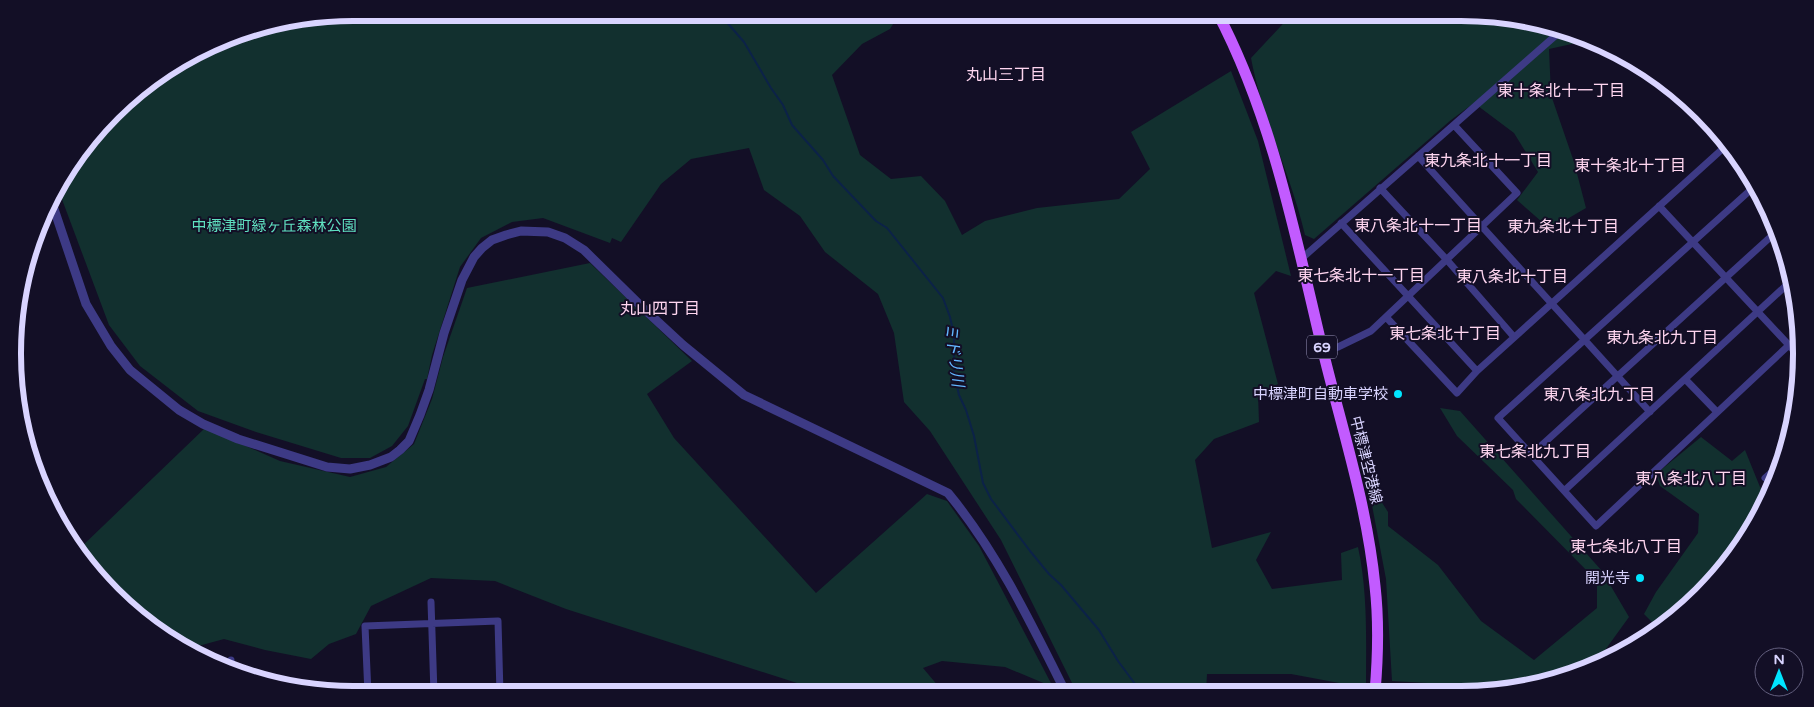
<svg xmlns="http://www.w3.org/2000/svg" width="1814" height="707" font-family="'Varela Round','Noto Sans JP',sans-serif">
<rect width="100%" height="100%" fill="#130f26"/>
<path fill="#12302f" d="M354 12 900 13 890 29 862 44 832 75 860 155 891 179 921 176 945 201 962 235 985 221 1037 208 1119 199 1150 169 1131 132 1231 71 1258 141 1291 276 1276 271 1254 293 1278 384 1258 394 1259 422 1214 439 1195 460 1212 548 1271 532 1256 560 1272 589 1342 580 1341 553 1358 547C1368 593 1366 640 1366 688L1291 674H1207L1206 692 1077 693 1001 540 930 431 904 402 894 333 878 294 825 252 800 216 764 190 749 148 691 159 661 184 621 242 612 238 610 243 543 218 512 222 481 238 460 267 432 355 427 379H425L408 426 392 446 370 458H341L256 432 198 411 140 366 109 325 57 186 129 97 183 58 244 31Z
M1293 13H1460L1570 31 1590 40 1549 49 1551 95 1574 162 1586 208 1550 229 1517 200 1538 172 1514 133 1474 103 1451 120 1314 239 1305 235C1291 175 1262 118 1251 58Z
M590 263 692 361 647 394 674 438 816 593 927 494 947 501 979 546 1053 687 1005 667 942 661 923 668 944 693H828L566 609 495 581 431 578 371 606 356 634 329 644 311 659 265 650 224 639 191 648 146 624 77 551 205 428 280 461 350 477 386 467 414 444 432 399 443 357 467 288Z
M1440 408 1460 411 1602 571 1629 617 1595 664 1515 688 1392 681 1386 579 1371 500 1381 501 1388 512V526L1438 565 1481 621 1534 660 1597 608V581L1516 499 1513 490 1457 436Z
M1701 437 1732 461 1745 450 1760 487 1768 495 1744 543 1685 610 1658 628 1644 614 1656 592 1698 533 1699 514 1660 486 1656 474Z"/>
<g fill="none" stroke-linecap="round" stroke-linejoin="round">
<path stroke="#0c2248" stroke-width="2" d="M718 12 744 42 771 88 783 105 792 125 823 160 833 176 876 221 887 228 943 298 950 317 954 335V373L959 395 966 410 974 436 983 483 991 499 1030 551 1049 574 1061 585 1099 630 1118 661 1141 692"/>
<path stroke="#3d3a85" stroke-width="7" d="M1418 156 1650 412
M1756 185 1498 418 1596 526 1789 345
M1380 188 1447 260 1514 337
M1659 206 1800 357
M1341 223 1477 371 1729 143
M1301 259 1563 29
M1386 317 1457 393 1477 371
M1791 347 1800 339
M1323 351 1338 347 1371 331 1517 193 1454 125
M1686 380 1717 412
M1532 454 1777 231
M1765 478 1784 461
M1565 490 1792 280
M431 602 434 694
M231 660V670
M368 694 365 626 498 621 500 694
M480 694 634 688V694"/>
<path stroke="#3d3a85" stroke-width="9" d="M51 200 86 304 111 346 130 370 179 410 203 424 238 439 327 467 350 469 370 465 391 457 400 450 409 441 420 415 429 390 444 333 462 280 474 257 482 248 492 240 506 235 521 231 548 232 565 238 584 250 643 308 683 345 744 395 948 493C997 552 1032 625 1066 693"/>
<path stroke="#c25bff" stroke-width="11" d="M1217 12C1272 116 1295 234 1322 347 1341 426 1367 504 1375 586 1379 621 1378 657 1375 692"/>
</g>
<g fill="#00e5ff" stroke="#130f26" stroke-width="2">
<circle cx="1398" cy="394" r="5"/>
<circle cx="1640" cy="578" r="5"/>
</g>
<g text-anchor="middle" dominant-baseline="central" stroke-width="4" stroke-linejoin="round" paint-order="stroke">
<rect fill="#130f26" stroke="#9e99be" stroke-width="1" x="1307" y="335.5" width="30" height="23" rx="4"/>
<g font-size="14" font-weight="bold" fill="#d9d4ff">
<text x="1322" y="347">69</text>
</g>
<g font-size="15" fill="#5fe0c0" stroke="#130f26">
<text x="274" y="226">中標津町緑ヶ丘森林公園</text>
</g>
<g font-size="15" fill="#d9d4ff" stroke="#130f26" text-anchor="end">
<text x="1388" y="394">中標津町自動車学校</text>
<text x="1630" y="578">開光寺</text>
</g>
<g font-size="15" fill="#d9d4ff" stroke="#130f26">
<text transform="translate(1366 460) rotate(76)">中標津空港線</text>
</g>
<g font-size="16" fill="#ffd6f0" stroke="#130f26">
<text x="1006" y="75">丸山三丁目</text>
<text x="1561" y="91">東十条北十一丁目</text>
<text x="1488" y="161">東九条北十一丁目</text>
<text x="1630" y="166">東十条北十丁目</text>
<text x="1418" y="226">東八条北十一丁目</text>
<text x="1563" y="227">東九条北十丁目</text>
<text x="1361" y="276">東七条北十一丁目</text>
<text x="1512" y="277">東八条北十丁目</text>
<text x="660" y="309">丸山四丁目</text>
<text x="1445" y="334">東七条北十丁目</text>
<text x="1662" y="338">東九条北九丁目</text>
<text x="1599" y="395">東八条北九丁目</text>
<text x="1535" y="452">東七条北九丁目</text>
<text x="1691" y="479">東八条北八丁目</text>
<text x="1626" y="547">東七条北八丁目</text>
</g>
<g font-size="16" font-style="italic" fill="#62b6ff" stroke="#130f26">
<text transform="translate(954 355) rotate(83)">ミドリ川</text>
</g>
</g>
<path d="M0 0H1814V707H0ZM353 21H1461A332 332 0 0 1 1793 353V354A332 332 0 0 1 1461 686H353A332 332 0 0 1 21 354V353A332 332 0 0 1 353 21Z" fill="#130f26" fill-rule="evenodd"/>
<path fill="none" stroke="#d9d4ff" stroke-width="6" d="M353 21H1461A332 332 0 0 1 1793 353V354A332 332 0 0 1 1461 686H353A332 332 0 0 1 21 354V353A332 332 0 0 1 353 21Z"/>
<g transform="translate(1779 672)"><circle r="24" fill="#130f26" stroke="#625e7d"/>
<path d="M0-4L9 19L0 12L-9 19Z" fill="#00e5ff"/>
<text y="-8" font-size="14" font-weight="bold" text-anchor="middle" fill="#d9d4ff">N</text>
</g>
</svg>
